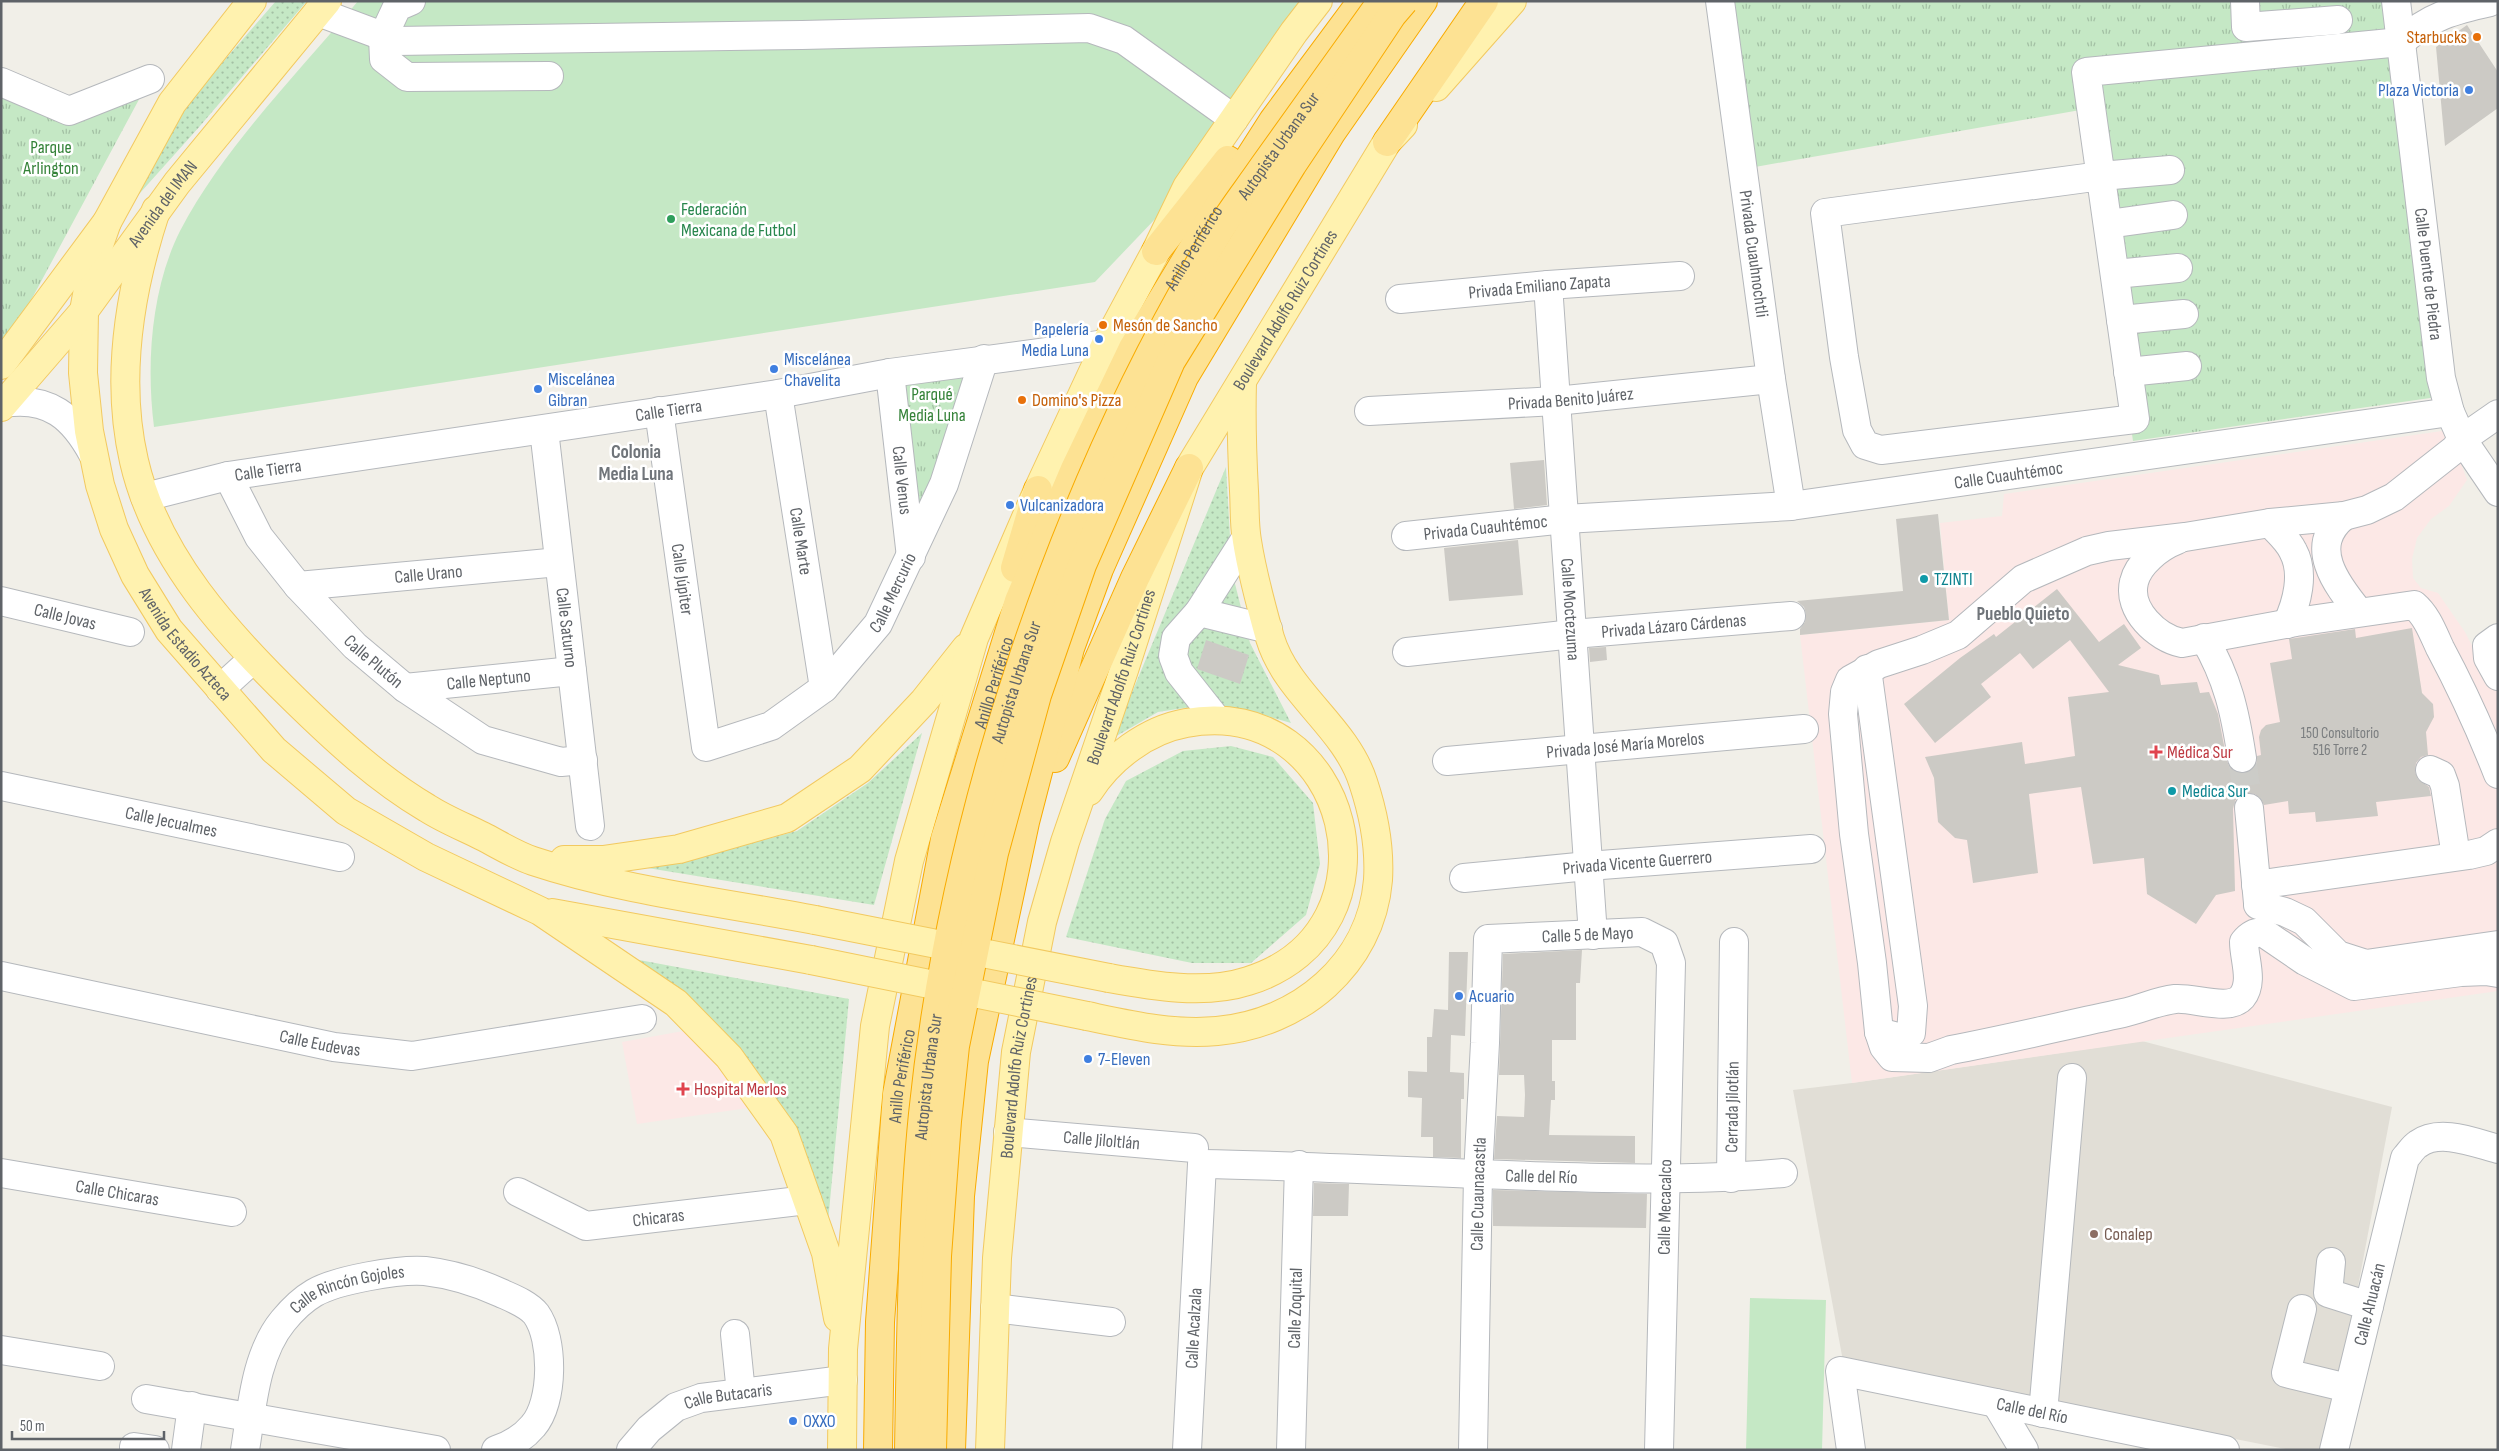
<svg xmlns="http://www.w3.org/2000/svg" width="2499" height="1451" font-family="'Sofia Sans Condensed',sans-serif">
<defs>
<pattern id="grass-dots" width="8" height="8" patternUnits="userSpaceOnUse" patternTransform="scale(1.25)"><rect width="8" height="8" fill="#c5e8c5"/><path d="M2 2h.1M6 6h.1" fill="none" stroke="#a3c0a4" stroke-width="1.8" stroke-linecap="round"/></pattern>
<pattern id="park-tufts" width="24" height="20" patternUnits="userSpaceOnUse" patternTransform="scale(1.25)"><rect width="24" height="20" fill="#c5e8c5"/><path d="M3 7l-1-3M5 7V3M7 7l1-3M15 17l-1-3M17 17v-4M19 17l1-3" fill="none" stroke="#a3c0a4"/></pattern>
</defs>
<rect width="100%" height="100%" fill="#f1efe8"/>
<path fill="#e1ded6" d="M2142 1041 2392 1107 2327 1450H2291L1843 1361 1793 1090 1852 1083Z"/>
<path fill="#fce8e6" d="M2449 430 2467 480 2449 506 2431 519 2417 538 2412 559 2413 578 2421 588 2438 593 2465 632 2485 671 2498 662V991L1852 1083 1800 635 1949 620 1940 523 2002 516 2004 494Z
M689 1030 723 1071 748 1108 637 1124 622 1042Z"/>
<path fill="url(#grass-dots)" d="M276 1H307L200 126 123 212 176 116Z
M1226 467 1232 572 1250 643 1291 723 1243 709 1197 706 1158 712 1113 738Z
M922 733 874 905 623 864 733 848 797 831 868 783Z
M1231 746 1273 757 1313 803 1320 864 1306 915 1251 963H1192L1066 937 1105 819 1126 781 1183 751Z
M623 957 849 999 828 1222 808 1158 782 1107 684 992Z"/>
<path fill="url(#park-tufts)" d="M1732 1H2388L2437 397 2133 441 2086 109 1755 167Z
M150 79 1 356V82L69 111Z
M984 359 911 557 890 373Z"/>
<path fill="#c5e8c5" d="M358 1H1315L1178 195 1095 282 154 427C146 364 151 289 180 231 225 145 297 75 358 1Z
M1750 1298 1826 1300 1822 1450H1746Z"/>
<path fill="#cccac5" d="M2467 25 2498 72V108L2445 146 2436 47Z
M1544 460 1547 505 1514 509 1510 463Z
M1938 514 1949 620 1800 635V629L1805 622 1806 614 1804 607 1797 601 1903 591 1896 519Z
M1518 540 1523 595 1449 601 1444 548Z
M2057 589 2099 642 2124 624 2141 648 2118 665 2159 675 2161 685 2197 682 2200 693 2209 692 2218 714 2227 761 2230 768 2237 773H2245L2252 770 2257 763V756L2261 755 2259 737 2261 730 2266 725 2280 722 2270 663 2292 659 2289 639 2355 629 2356 638 2412 628 2422 693 2433 704 2434 717 2426 732 2428 755 2421 757 2416 763 2415 772 2418 779 2429 787 2431 796 2376 802 2378 816 2316 822 2315 812 2289 814 2288 801 2264 805 2261 799 2255 794 2247 793 2240 795 2235 801 2233 809 2235 891 2216 895 2196 924 2147 894 2144 858 2093 864 2081 787 2029 794 2038 873 1973 883 1967 840 1955 838 1938 822 1934 778 1925 757 2022 742 2025 764 2075 756 2068 697 2109 692 2070 640 2033 669 2020 653 1981 684 1991 697 1935 743 1904 704 1960 658 1994 634 1996 637Z
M1206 640 1249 655 1240 684 1197 669Z
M1606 647 1607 660 1590 662 1589 648Z
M1582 950 1580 983H1576V1040H1552V1081H1555V1100H1551L1549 1135 1635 1136V1163L1494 1159 1497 1116 1524 1117 1525 1095 1524 1075H1499L1503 954Z
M1449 952H1468L1465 1036 1451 1035 1450 1072 1464 1073V1099H1461V1158L1433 1157V1137H1421L1422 1098 1408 1097V1071L1427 1072V1037H1432L1434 1009 1448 1010Z
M1314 1183 1349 1184 1348 1216H1313Z
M1493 1190 1647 1194 1646 1228 1493 1226Z"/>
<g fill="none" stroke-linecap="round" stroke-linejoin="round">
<path stroke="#ccccc8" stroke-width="28" stroke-dasharray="28 14" stroke-linecap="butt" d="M2242 758 2249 808"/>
<g stroke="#b5b8bc" stroke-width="30">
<g id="minor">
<path d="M411 1 397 7 383 37 384 59 407 77 549 76"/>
<path id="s1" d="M1720 1 1771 379 1791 506"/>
<path d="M2245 1 2246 27 2338 20"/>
<path id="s2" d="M2396 1 2441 378 2450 412 2462 439 2498 492"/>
<path d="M318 12 396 41 802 35 1089 28 1124 40 1234 119"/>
<path d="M2401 42C2430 16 2454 10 2490 2"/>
<path d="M1 82 69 111 150 79"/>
<path d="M2170 170 2101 176 1825 213 1844 357 1857 430 1865 445 1881 450 2135 419C2118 304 2103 188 2086 72L2401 42"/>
<path d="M2108 224 2173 215"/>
<path d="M2115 274 2178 268"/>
<path id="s3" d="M1548 285 1593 935"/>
<path id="s4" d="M1400 299 1548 285 1680 276"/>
<path d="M2121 320 2184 314"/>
<path d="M2128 372 2187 366"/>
<path id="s5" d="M890 373 911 557"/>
<path id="s6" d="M778 394 824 688"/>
<path d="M4 403C49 396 73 417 93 454"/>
<path id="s7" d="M659 411 706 747 771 726 824 688 878 624 944 484 984 359"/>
<path id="s8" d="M1369 411 1556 401 1771 379"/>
<path d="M2498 414 2462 439 2455 449 2394 497 2367 510 2344 516 2270 523 2185 537 2109 546 2087 551 2023 579 1958 635 1922 650 1879 664 1850 680 1845 692 1843 714 1854 834 1872 963 1879 1032 1884 1047 1892 1057 1929 1058 1951 1050C2009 1039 2066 1025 2123 1013 2141 1009 2157 1001 2175 999 2193 997 2229 1012 2242 997 2254 982 2244 959 2244 942 2249 936 2255 931 2264 933L2305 961 2354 986 2461 972 2486 971 2498 973"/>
<path id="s9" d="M544 430 590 826"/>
<path id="s10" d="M228 476 259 537 298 586 355 646 405 688 483 740 561 762 583 760"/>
<path id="s11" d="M145 497 228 476 778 394 890 373 1106 344"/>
<path d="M2344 516C2307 546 2336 584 2359 612"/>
<path d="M2270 523C2278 532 2288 540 2293 551 2305 573 2297 603 2287 624"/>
<path id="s12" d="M1406 536 1565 519 1791 506 2450 412"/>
<path d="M2177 540C2159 547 2138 564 2134 582 2127 610 2157 638 2182 643L2296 622 2414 605C2427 616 2433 633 2440 648 2462 689 2481 731 2498 774"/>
<path id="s13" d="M298 586 559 562"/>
<path id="s14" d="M1 601 130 632"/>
<path d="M1199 612 1268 629"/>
<path d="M2204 638C2228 679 2235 712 2242 758"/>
<path d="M2498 638 2487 646 2488 658 2498 676"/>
<path id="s15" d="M1407 652 1573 634 1791 616"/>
<path d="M1867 669 1913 1006 1911 1033 1901 1038 1879 1032"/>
<path id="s16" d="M405 688 572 671"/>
<path d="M220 689 253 659"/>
<path d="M1217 720 1179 672 1173 656 1176 638 1199 612 1246 538"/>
<path id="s17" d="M1447 761 1804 729"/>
<path d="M2430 770 2441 775 2445 786 2456 856"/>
<path id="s18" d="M1 786 340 857"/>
<path d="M2249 808 2258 903"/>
<path id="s19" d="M1464 878 1588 866 1811 849"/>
<path d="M2256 885 2469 855 2486 851 2498 843"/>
<path d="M2258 905 2285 912 2304 921 2338 955 2366 964 2498 945"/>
<path id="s20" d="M1 976 334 1047 412 1056 642 1019"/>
<path id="s21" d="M1008 1132 1194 1148"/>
<path id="s22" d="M1 1173 232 1212"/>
<path id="s23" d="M1731 1178 1734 942"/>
<path id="s24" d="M518 1192 586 1226 807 1200"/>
<path d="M2331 1262 2328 1293 2369 1306"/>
<path d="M995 1308 1111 1322"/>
<path d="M2302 1309 2286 1373 2348 1388"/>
<path d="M735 1334 741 1393"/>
<path d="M1 1350 100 1366"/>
<path d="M146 1399 436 1450"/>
<path d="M1996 1403 2024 1450"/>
<path d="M2043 1413 2072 1078"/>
<path d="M134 1447 155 1450"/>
<path d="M186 1450 192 1406"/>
<path id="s25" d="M245 1450C252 1408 255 1355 283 1321 292 1310 302 1300 314 1293 336 1280 399 1269 425 1271 451 1274 477 1282 501 1293 512 1298 528 1304 536 1314 554 1339 554 1402 533 1426 523 1438 511 1445 496 1450"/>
<path id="s26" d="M631 1450 649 1429 676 1407 701 1398 843 1380"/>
<path id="s27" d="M1187 1450 1202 1164C1323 1166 1444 1174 1565 1177 1638 1179 1710 1180 1783 1173"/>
<path id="s28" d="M1291 1450 1299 1165"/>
<path id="s29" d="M1473 1450 1478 1175 1485 1043 1488 939 1642 932 1664 943 1671 963 1659 1450"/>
<path id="s30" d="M1851 1450 1840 1371 2225 1450"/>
<path id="s31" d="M2334 1450 2405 1158C2409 1154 2413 1147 2418 1144 2440 1128 2475 1143 2498 1149"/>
</g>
</g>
<g stroke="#f2c960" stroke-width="30">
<g id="major">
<path d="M1436 87 1512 1"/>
<path d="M156 210C130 289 115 379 134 461 156 557 227 634 296 701 336 740 378 779 427 808 444 819 464 827 482 836 498 844 515 855 533 861 623 891 721 902 815 920"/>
<path id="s32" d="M107 222 93 262 84 311 83 373 89 431 100 485 114 529 135 575 169 630 274 750 346 811 426 857 540 911 676 1003 729 1057 784 1134 826 1253 838 1318"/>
<path d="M1 365 107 222 172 103 252 1"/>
<path id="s33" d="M1 407 84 311 177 183 327 1"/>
<path d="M1089 791C1110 758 1147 730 1186 723 1350 693 1409 931 1248 981 1205 995 1153 986 1109 978"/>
<path d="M564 860H603L679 849 787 818 860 769 924 701 966 648"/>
<path d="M552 913 811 960"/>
<path d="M1087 1016C1130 1025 1172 1035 1217 1031 1299 1024 1371 965 1378 880 1380 848 1373 812 1363 782 1345 726 1287 694 1270 638 1261 606 1252 573 1247 541 1244 524 1245 507 1244 491 1242 454 1241 418 1242 382"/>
<path d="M842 1450 843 1349 875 1026 909 861 974 638 1038 490 1106 344 1156 251 1187 187 1294 32 1318 1"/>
<path id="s34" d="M990 1450 997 1258 1016 1052 1042 922 1065 842 1124 670 1189 468 1387 142 1403 125"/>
</g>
</g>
<g stroke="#f9ab00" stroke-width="30">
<g id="highway">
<path d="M1387 142 1484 1"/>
<path d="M1156 251 1228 160"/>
<path d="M1015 568 1038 490"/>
<path d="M1055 758 1135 578 1189 468"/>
<path id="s35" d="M878 1450 880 1322 897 1094 945 839 1019 601 1075 469 1133 348 1223 199 1273 121 1362 1"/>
<path d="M951 1450 960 1196 974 1061 1025 822 1070 648 1099 569 1184 377 1331 133 1423 1"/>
</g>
</g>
<use href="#minor" stroke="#fff" stroke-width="28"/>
<use href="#major" stroke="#fff2af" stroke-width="28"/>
<use href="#highway" stroke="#fde293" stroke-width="28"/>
<g stroke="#f2c960" stroke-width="30" stroke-linecap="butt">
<path id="major-bridge" d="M815 920 1109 978
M811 960 1087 1016"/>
</g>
<g stroke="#f9ab00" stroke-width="30" stroke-linecap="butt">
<g id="highway-bridge">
<path id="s36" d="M909 1450C911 1338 912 1225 923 1114 954 813 1062 489 1219 231 1233 208 1249 188 1264 166 1303 111 1343 56 1382 1"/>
<path d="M932 1450 937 1256 947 1121 955 1046 994 853 1037 695 1082 565 1171 361 1292 165 1392 15 1404 1"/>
</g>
</g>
<use href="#major-bridge" stroke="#fff2af" stroke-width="28"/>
<use href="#highway-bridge" stroke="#fde293" stroke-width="28"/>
</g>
<g fill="#e8710a" stroke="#fff" stroke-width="2">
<circle cx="2477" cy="37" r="5"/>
<circle cx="1103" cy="325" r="5"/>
<circle cx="1022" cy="400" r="5"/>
</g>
<g fill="#3f7fe0" stroke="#fff" stroke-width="2">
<circle cx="2469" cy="90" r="5"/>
<circle cx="1099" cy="339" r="5"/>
<circle cx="774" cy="369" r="5"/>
<circle cx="538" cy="389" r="5"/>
<circle cx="1010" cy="505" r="5"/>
<circle cx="1459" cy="996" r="5"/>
<circle cx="1088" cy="1059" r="5"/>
<circle cx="793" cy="1421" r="5"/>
</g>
<circle fill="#2e9e5b" stroke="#fff" stroke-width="2" cx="671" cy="219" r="5"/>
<g fill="#0f9aa8" stroke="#fff" stroke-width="2">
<circle cx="1924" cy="579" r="5"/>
<circle cx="2172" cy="791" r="5"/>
</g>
<g fill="#e0444e" stroke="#fff" stroke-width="2">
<path d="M2153.5 744.5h5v5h5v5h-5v5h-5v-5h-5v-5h5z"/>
<path d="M680.5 1081.5h5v5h5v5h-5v5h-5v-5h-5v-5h5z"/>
</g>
<circle fill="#8d6e63" stroke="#fff" stroke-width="2" cx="2094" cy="1234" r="5"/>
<g text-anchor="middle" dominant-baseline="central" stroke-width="5" stroke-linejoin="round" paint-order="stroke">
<g font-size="15" fill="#7a7d7f">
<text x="2340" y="733">150 Consultorio<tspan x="2340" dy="17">516 Torre 2</tspan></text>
</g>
<g font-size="18" fill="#c56008" stroke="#fff" text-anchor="start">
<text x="2467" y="37" text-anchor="end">Starbucks</text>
<text x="1113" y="325">Mesón de Sancho</text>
<text x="1032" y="400">Domino's Pizza</text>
</g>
<g font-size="18" fill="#366cbe" stroke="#fff" text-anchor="start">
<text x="2459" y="90" text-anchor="end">Plaza Victoria</text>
<text x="1089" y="329" text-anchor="end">Papelería<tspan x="1089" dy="21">Media Luna</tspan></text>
<text x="784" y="359">Miscelánea<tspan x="784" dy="21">Chavelita</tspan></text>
<text x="548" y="379">Miscelánea<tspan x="548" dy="21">Gibran</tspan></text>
<text x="1020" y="505">Vulcanizadora</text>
<text x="1469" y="996">Acuario</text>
<text x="1098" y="1059">7-Eleven</text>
<text x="803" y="1421">OXXO</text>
</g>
<g font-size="18" fill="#5f6368" stroke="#fff">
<text stroke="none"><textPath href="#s36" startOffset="1379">Autopista Urbana Sur</textPath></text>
<text stroke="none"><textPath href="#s33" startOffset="260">Avenida del IMAN</textPath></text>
<text stroke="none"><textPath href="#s35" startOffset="1260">Anillo Periférico</textPath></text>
<text stroke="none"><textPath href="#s1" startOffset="255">Privada Cuauhnochtli</textPath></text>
<text stroke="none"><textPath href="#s2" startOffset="275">Calle Puente de Piedra</textPath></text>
<text stroke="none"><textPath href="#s4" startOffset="140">Privada Emiliano Zapata</textPath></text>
<text stroke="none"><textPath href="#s34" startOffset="1194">Boulevard Adolfo Ruiz Cortines</textPath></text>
<text stroke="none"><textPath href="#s8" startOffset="202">Privada Benito Juárez</textPath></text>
<text stroke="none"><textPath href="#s11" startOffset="531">Calle Tierra</textPath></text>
<text stroke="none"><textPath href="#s11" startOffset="126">Calle Tierra</textPath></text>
<text stroke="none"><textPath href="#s12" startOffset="606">Calle Cuauhtémoc</textPath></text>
<text stroke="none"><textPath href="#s5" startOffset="108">Calle Venus</textPath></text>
<text stroke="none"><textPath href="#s12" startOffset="80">Privada Cuauhtémoc</textPath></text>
<text stroke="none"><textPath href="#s6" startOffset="149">Calle Marte</textPath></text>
<text stroke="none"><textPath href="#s13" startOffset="131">Calle Urano</textPath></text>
<text stroke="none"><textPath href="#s7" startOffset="170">Calle Júpiter</textPath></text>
<text stroke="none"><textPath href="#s7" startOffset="591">Calle Mercurio</textPath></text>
<text stroke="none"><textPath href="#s3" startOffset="325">Calle Moctezuma</textPath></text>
<text stroke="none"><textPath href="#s14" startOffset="66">Calle Jovas</textPath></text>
<text stroke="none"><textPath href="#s15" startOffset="268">Privada Lázaro Cárdenas</textPath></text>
<text stroke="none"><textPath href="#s9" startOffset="199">Calle Saturno</textPath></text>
<text stroke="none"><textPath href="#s32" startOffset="450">Avenida Estadio Azteca</textPath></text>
<text stroke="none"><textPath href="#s10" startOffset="238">Calle Plutón</textPath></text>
<text stroke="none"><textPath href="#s34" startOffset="789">Boulevard Adolfo Ruiz Cortines</textPath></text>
<text stroke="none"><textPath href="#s16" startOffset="84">Calle Neptuno</textPath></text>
<text stroke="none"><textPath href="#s35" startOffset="780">Anillo Periférico</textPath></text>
<text stroke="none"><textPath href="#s36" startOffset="779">Autopista Urbana Sur</textPath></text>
<text stroke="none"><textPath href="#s17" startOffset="179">Privada José María Morelos</textPath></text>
<text stroke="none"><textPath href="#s18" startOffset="174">Calle Jecualmes</textPath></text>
<text stroke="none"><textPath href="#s19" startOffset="174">Privada Vicente Guerrero</textPath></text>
<text stroke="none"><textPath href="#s29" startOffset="611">Calle 5 de Mayo</textPath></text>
<text stroke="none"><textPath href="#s20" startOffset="326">Calle Eudevas</textPath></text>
<text stroke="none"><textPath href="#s34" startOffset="384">Boulevard Adolfo Ruiz Cortines</textPath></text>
<text stroke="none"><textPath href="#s35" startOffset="375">Anillo Periférico</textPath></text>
<text stroke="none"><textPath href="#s36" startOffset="374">Autopista Urbana Sur</textPath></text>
<text stroke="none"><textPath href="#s23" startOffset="71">Cerrada Jilotlán</textPath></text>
<text stroke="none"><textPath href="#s21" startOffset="94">Calle Jiloltlán</textPath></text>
<text stroke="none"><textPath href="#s27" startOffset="626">Calle del Río</textPath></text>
<text stroke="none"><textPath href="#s22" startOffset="118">Calle Chicaras</textPath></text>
<text stroke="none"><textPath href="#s29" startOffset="256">Calle Cuaunacastla</textPath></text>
<text transform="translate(1665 1207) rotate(-89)">Calle Mecacalco</text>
<text stroke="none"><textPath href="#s24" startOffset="149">Chicaras</textPath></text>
<text stroke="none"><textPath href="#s25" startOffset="211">Calle Rincón Gojoles</textPath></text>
<text stroke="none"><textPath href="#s31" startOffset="150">Calle Ahuacán</textPath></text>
<text stroke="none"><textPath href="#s28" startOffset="142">Calle Zoquital</textPath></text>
<text stroke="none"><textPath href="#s27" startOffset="122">Calle Acalzala</textPath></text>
<text stroke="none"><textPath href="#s26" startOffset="116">Calle Butacaris</textPath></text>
<text stroke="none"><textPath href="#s30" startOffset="276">Calle del Río</textPath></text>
</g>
<g font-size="18" fill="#348238" stroke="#fff">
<text x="51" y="147">Parque<tspan x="51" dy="21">Arlington</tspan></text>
<text x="932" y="394">Parqué<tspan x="932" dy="21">Media Luna</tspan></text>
</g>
<g font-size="18" fill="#27864d" stroke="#fff" text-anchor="start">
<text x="681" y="209">Federación<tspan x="681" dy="21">Mexicana de Futbol</tspan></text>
</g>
<g font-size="18" fill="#0d838f" stroke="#fff" text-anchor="start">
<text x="1934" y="579">TZINTI</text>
<text x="2182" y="791">Medica Sur</text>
</g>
<g font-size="18" fill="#be3a42" stroke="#fff" text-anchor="start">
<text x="2167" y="752">Médica Sur</text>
<text x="694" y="1089">Hospital Merlos</text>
</g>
<g font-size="18" fill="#785e54" stroke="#fff" text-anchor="start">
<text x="2104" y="1234">Conalep</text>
</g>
<g font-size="19" font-weight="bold" fill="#70757a" stroke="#fff">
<text x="636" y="452">Colonia<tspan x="636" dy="22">Media Luna</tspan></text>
<text x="2023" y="614">Pueblo Quieto</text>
</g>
</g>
<rect width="2499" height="1451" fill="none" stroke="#5f6368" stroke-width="5"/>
<path d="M12 1431v8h152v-8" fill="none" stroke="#5f6368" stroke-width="2.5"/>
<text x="20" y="1431" font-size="15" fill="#5f6368" stroke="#ffffff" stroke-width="4" paint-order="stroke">50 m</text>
</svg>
